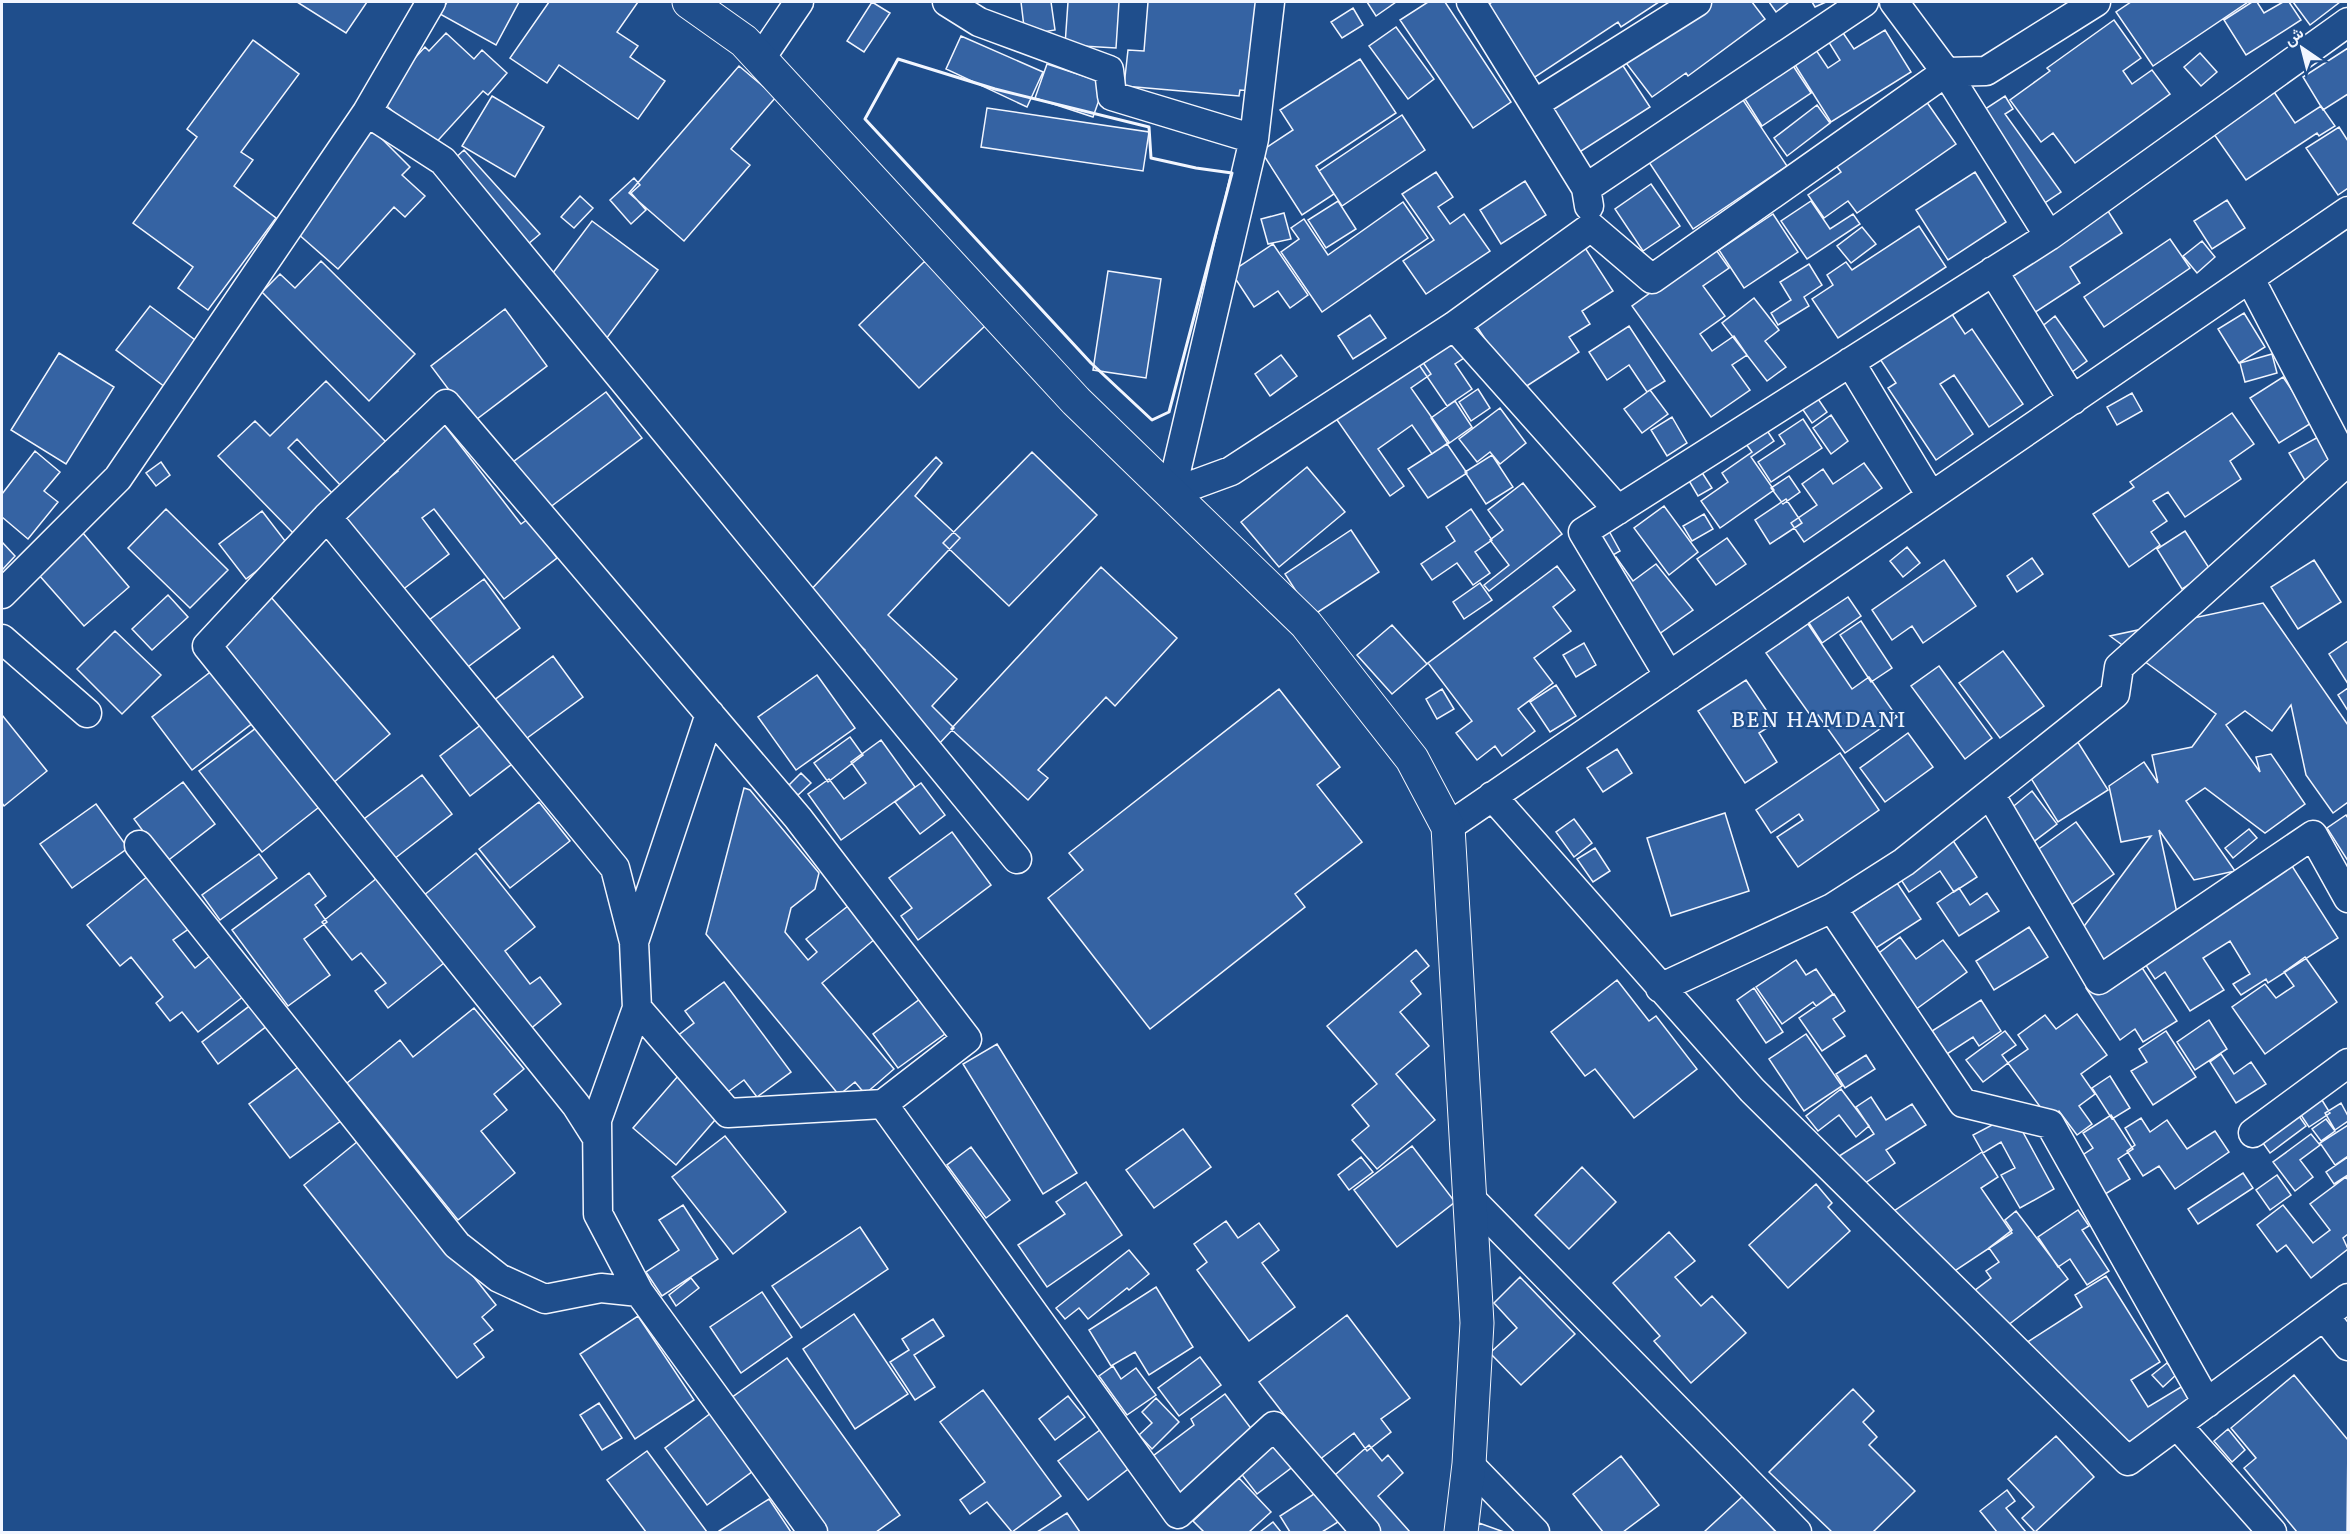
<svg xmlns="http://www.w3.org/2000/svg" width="2350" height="1534" font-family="Literata,Vazirmatn,serif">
<rect width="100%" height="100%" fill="#1f4e8c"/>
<path fill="#3563a3" stroke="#f2f6ff" stroke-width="1.5" d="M297 2H367L346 33Z
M447 2H519L496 45 440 14Z
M549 2H638L617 32 638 46 630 57 665 81 638 119 559 65 547 83 510 58Z
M872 2 890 13 864 52 847 41Z
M1021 2H1051L1055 30 1025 35Z
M1068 2H1119L1116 48 1065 45Z
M1148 2H1261L1253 91 1240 90 1239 96 1124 86 1128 50 1144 51Z
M1367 2H1396L1376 16Z
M1428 2H1445L1511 102 1473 128 1400 20Z
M1492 2H1659L1621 27 1618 22 1532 79 1484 7Z
M1700 2H1752L1765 19 1688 76 1686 73 1652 97 1623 59Z
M1769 2H1789L1776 12Z
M1812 2H1826L1815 7Z
M2131 2H2248L2153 66 2116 12Z
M2252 2H2257L2264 13 2283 2H2289L2301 20 2246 55 2224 20Z
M2293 2H2340L2310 25Z
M1353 8 1363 25 1342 38 1331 22Z
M2114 20 2141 58 2123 71 2132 84 2152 70 2170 94 2075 163 2053 133 2041 142 2010 100 2050 71 2047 68Z
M1396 27 1434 79 1408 99 1369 46Z
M1839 27 1854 49 1885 30 1911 72 1831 122 1790 57 1812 44 1828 68 1840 60 1825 36Z
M446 33 474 59 482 50 507 73 488 95 483 91 432 147 378 98 425 47 429 51Z
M961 36 1043 72 1027 107 946 69Z
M253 40 299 74 241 152 253 160 234 186 276 218 208 310 178 288 193 267 133 223 197 137 187 129Z
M2348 48V94L2323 110 2303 77Z
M1614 52 1650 107 1575 155 1540 101Z
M2200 53 2217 72 2201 86 2184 67Z
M1786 55 1811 93 1762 126 1738 88Z
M1360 59 1396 113 1316 166 1334 194 1302 215 1261 151 1293 130 1280 110Z
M1047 64 1105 83 1093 117 1035 98Z
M739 66 776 97 731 149 750 165 684 241 629 193Z
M2270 86 2295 123 2321 106 2335 126 2319 136 2317 133 2246 180 2209 127Z
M1735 88 1787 166 1693 229 1641 150Z
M492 96 544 127 515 177 462 146Z
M2005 96 2013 109 2005 114 2061 192 2031 212 1976 115Z
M1926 101 1956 144 1857 213 1848 201 1824 218 1808 195 1841 172 1835 164Z
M1817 105 1830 123 1787 156 1774 138Z
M987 108 1149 132 1143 171 981 147Z
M1402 115 1425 150 1342 206 1319 171Z
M364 121 410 167 402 175 425 196 405 217 394 207 338 269 289 226Z
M2339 127 2348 141V188L2338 195 2306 148Z
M464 150 540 234 515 255 440 172Z
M1436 172 1453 197 1438 207 1450 224 1464 214 1490 251 1426 294 1403 261 1434 240 1402 194Z
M1975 172 2006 222 1948 260 1916 210Z
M634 178 640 185 631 193 646 210 631 224 610 200Z
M1525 181 1546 215 1501 244 1480 210Z
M1651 184 1680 226 1643 251 1615 209Z
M580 196 593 208 574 228 561 217Z
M2227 200 2245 228 2212 249 2194 221Z
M1338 201 1356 229 1326 248 1308 220Z
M1811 201 1830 229 1853 214 1860 224 1807 259 1781 221Z
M1403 202 1428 238 1322 312 1281 252 1299 239 1291 228 1304 219 1328 255Z
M2108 211 2122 233 2070 267 2080 283 2034 313 2003 265Z
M1284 213 1291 239 1268 244 1261 219Z
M1773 214 1798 252 1744 288 1719 250Z
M592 221 658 270 603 343 537 294Z
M1919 226 1946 267 1838 338 1812 299 1833 285 1827 275 1846 262 1852 270Z
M1862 227 1876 244 1851 263 1837 246Z
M2170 239 2190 268 2104 327 2084 297Z
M1580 240 1613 291 1582 311 1590 324 1569 337 1579 352 1519 391 1470 316Z
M2202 241 2215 257 2197 273 2183 256Z
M1273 244 1308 295 1290 308 1278 291 1254 307 1231 272Z
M1714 247 1729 268 1703 286 1725 316 1700 334 1712 351 1734 336 1747 355 1732 365 1750 390 1711 417 1632 306Z
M321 261 415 354 369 401 262 292 280 274 295 288Z
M925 261 986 325 919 388 859 325Z
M1809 264 1822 285 1804 297 1809 306 1778 325 1771 313 1791 300 1780 282Z
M1108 271 1161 279 1146 378 1093 370Z
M1754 298 1779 330 1765 341 1786 367 1767 381 1722 323Z
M1946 305 1965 334 1972 329 2023 404 1989 427 1954 375 1940 384 1973 434 1936 460 1888 388 1896 383 1876 353Z
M150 306 203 346 169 390 116 350Z
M505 309 547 366 473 422 431 366Z
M2244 313 2265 347 2239 363 2218 329Z
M1370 315 1386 338 1353 359 1338 336Z
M2055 316 2087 361 2072 372 2040 328Z
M1629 326 1665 381 1647 392 1629 365 1607 380 1589 352Z
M1453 334 1467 356 1455 364 1472 389 1447 406 1415 359Z
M59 353 114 387 66 464 11 430Z
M2272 354 2277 373 2245 382 2240 363Z
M1281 355 1297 376 1270 396 1255 374Z
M1420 358 1431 374 1411 388 1449 442 1432 454 1412 425 1378 449 1404 486 1390 496 1335 417Z
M2283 377 2313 422 2279 443 2250 398Z
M326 381 387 443 342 487 297 439 288 448 333 494 293 533 218 456 255 421 270 436Z
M1478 389 1490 408 1471 421 1459 402Z
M1650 390 1668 414 1642 433 1624 409Z
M1812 390 1827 412 1812 423 1797 401Z
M606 392 642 438 549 508 513 462Z
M2132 393 2142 411 2117 425 2107 407Z
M1455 401 1472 427 1448 444 1431 418Z
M1500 408 1526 443 1500 464 1490 452 1477 462 1459 439Z
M2232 413 2254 444 2230 461 2241 479 2185 517 2168 492 2153 501 2167 521 2151 532 2160 545 2129 567 2093 514 2134 487 2130 482Z
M1831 415 1848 441 1831 454 1813 428Z
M1672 417 1687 443 1667 456 1651 430Z
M439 418 521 524 528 519 557 558 504 599 434 509 422 518 449 554 397 594 338 517 398 471 387 457Z
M1803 419 1822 448 1771 482 1758 462 1785 444 1779 435Z
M1764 426 1774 441 1751 457 1774 490 1720 528 1701 501 1728 482 1722 473 1752 452 1743 440Z
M2320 436 2343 478 2313 494 2289 453Z
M1447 444 1467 473 1428 498 1408 469Z
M35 451 60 472 44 491 58 502 28 539 2 517V494Z
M1032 452 1097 515 1009 606 943 543Z
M1492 455 1513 487 1486 504 1465 472Z
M936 457 942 463 915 496 960 538 888 615 957 679 932 706 954 728 937 746 850 664 865 650 806 595Z
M161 462 170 475 156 486 146 473Z
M1864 463 1882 488 1804 542 1791 523 1817 505 1802 484 1823 469 1833 484Z
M1307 467 1345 512 1279 567 1241 522Z
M1701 471 1712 488 1698 496 1688 479Z
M1789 476 1800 492 1783 504 1771 488Z
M1523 483 1562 534 1489 591 1484 585 1509 565 1490 540 1503 530 1488 510Z
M1786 499 1802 523 1770 544 1755 520Z
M1664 506 1698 552 1669 575 1634 528Z
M166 509 228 570 190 608 128 548Z
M1471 509 1492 540 1475 552 1490 573 1473 585 1457 563 1432 580 1421 564 1455 541 1446 527Z
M262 511 289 546 246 579 219 544Z
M1704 514 1713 529 1692 541 1683 526Z
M77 526 129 587 84 626 31 566Z
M1351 530 1379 572 1312 616 1285 574Z
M1609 531 1620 551 1599 563 1588 543Z
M2185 531 2211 571 2182 589 2157 549Z
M1727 538 1746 564 1716 585 1697 559Z
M2 542 15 556 2 570Z
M1907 547 1920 563 1903 577 1890 561Z
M1616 557 1633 581 1656 564 1693 610 1652 639 1600 569Z
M2032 558 2043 574 2017 592 2007 576Z
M1944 560 1976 606 1923 643 1912 626 1892 640 1872 610Z
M2314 560 2341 602 2298 629 2271 587Z
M1557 566 1575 590 1553 607 1571 631 1534 658 1553 683 1518 709 1535 731 1502 756 1495 746 1477 760 1456 733 1472 721 1428 663Z
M1101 567 1177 638 1115 706 1106 697 1038 770 1048 778 1028 800 951 729Z
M484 579 520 628 461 672 425 623Z
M1480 583 1492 600 1464 619 1453 602Z
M168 595 188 617 152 650 132 629Z
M270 596 390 734 332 784 211 648Z
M1848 597 1861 616 1822 643 1809 623Z
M2263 603 2348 725V802L2333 813 2306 775 2291 705 2272 731 2245 711 2226 725 2260 772 2256 757 2271 754 2305 804 2265 833 2205 788 2186 801 2235 871 2194 880 2159 830 2177 913 2105 962 2082 929 2151 836 2121 842 2109 786 2144 762 2158 783 2152 755 2192 747 2216 714 2110 636Z
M1861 621 1892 668 1871 682 1840 635Z
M1808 624 1852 689 1869 677 1897 717 1845 753 1818 715 1813 719 1766 653Z
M1392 625 1427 664 1392 694 1357 655Z
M115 631 161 675 122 714 77 669Z
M2348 641V684L2329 654Z
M1584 643 1596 665 1576 677 1563 655Z
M2003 651 2044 706 2000 738 1959 683Z
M553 656 583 697 523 741 493 701Z
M1939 666 1992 738 1965 759 1911 686Z
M213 670 254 722 192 770 152 717Z
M817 675 855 728 796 770 758 717Z
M1746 680 1775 723 1759 733 1777 762 1745 783 1698 711Z
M1556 685 1576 716 1550 732 1530 702Z
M2348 688V711L2338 695Z
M1279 689 1340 767 1317 785 1362 842 1295 894 1305 907 1150 1029 1048 898 1083 870 1069 853Z
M1442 689 1454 709 1437 719 1426 699Z
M2 715 47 771 4 806 2 803Z
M482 724 512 764 470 796 440 756Z
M256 728 323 804 262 852 199 771Z
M1908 733 1933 767 1885 802 1860 768Z
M2074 736 2108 790 2058 822 2024 767Z
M850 737 863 755 828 782 814 763Z
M881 740 915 787 841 840 808 794 829 779 844 799 866 783 851 762Z
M1617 749 1632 773 1603 792 1587 768Z
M1840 753 1879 810 1798 867 1777 837 1803 820 1799 814 1771 833 1756 810Z
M801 773 811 783 798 795 788 786Z
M422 775 452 814 394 859 364 819Z
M183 782 215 824 166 862 134 819Z
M921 783 945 815 920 834 895 802Z
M744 788 750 790 819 873 815 889 791 908 785 932 808 960 817 952 806 939 848 906 875 939 822 983 894 1069 865 1094 855 1082 839 1095 706 934Z
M2032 791 2057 824 2028 846 2004 814Z
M539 802 570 841 510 888 479 849Z
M96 804 128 848 72 888 40 844Z
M1725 813 1749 891 1671 916 1647 838Z
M2346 815 2348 818V861L2327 828Z
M1574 819 1592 843 1574 857 1556 832Z
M2076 822 2114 874 2063 911 2025 859Z
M2249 829 2257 838 2233 858 2225 848Z
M952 832 991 885 918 940 901 916 912 908 889 878Z
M1950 836 1977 877 1954 892 1940 871 1909 892 1889 861Z
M1595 848 1610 871 1593 882 1577 859Z
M2283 852 2338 938 2268 983 2266 979 2241 995 2233 984 2250 974 2230 941 2203 958 2224 990 2190 1011 2165 972 2155 979 2141 958Z
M476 853 535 927 505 951 530 984 540 977 561 1004 529 1030 423 896Z
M259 854 277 878 220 920 202 895Z
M309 873 326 896 315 905 327 922 304 939 330 975 288 1006 232 930Z
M148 876 190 928 173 940 195 968 211 955 244 996 198 1032 182 1012 170 1021 156 1003 163 997 131 957 120 966 87 925Z
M377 878 444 963 388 1008 375 991 386 983 361 953 352 960 322 922Z
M1897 883 1921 919 1862 957 1838 922Z
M1959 888 1970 905 1987 893 1999 911 1959 936 1937 903Z
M2029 927 2048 957 1994 990 1976 961Z
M1900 937 1916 959 1943 940 1967 972 1915 1010 1875 956Z
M1416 950 1429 966 1411 981 1421 994 1400 1012 1429 1046 1396 1074 1435 1120 1377 1169 1352 1140 1369 1126 1352 1105 1377 1084 1327 1026Z
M2135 957 2177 1021 2143 1042 2135 1029 2120 1040 2086 988Z
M2305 957 2337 1002 2265 1054 2232 1007 2265 984 2276 998 2294 986 2284 972Z
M1796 960 1806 975 1816 969 1833 994 1816 1006 1813 1002 1782 1024 1756 987Z
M1617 980 1649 1021 1656 1016 1697 1069 1634 1118 1595 1069 1585 1076 1551 1032Z
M724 982 791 1072 757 1097 744 1080 721 1097 676 1037 694 1023 685 1011Z
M1754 988 1783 1032 1766 1043 1737 1000Z
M1834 994 1845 1011 1833 1019 1845 1036 1822 1051 1799 1018Z
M924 996 949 1031 898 1068 873 1034Z
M1981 1000 2001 1031 1979 1046 1973 1037 1947 1054 1932 1031Z
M256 1001 272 1022 218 1064 202 1042Z
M474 1008 524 1069 494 1094 507 1110 481 1131 515 1173 458 1220 347 1083 400 1040 413 1057Z
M2077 1014 2107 1055 2081 1074 2095 1094 2079 1106 2092 1124 2077 1135 2059 1111 2049 1119 2008 1063 2028 1049 2018 1035 2045 1015 2056 1029Z
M2209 1020 2227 1049 2195 1070 2177 1042Z
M2005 1031 2016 1045 2002 1055 2008 1063 1983 1082 1966 1060Z
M2166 1031 2196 1077 2153 1105 2131 1071 2147 1062 2139 1049Z
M1806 1034 1842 1086 1804 1111 1769 1059Z
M997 1044 1077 1173 1043 1194 963 1064Z
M2221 1054 2234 1074 2251 1062 2266 1084 2236 1103 2210 1062Z
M1866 1055 1875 1069 1845 1088 1836 1074Z
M301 1065 342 1120 290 1158 249 1104Z
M678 1076 721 1113 676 1165 633 1128Z
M2110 1076 2130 1108 2112 1119 2092 1088Z
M1841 1089 1869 1126 1856 1137 1839 1115 1818 1131 1806 1116Z
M2317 1092 2330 1113 2309 1127 2295 1106Z
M1871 1097 1886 1120 1912 1104 1926 1125 1886 1150 1895 1163 1856 1189 1836 1158 1874 1134 1856 1107Z
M2341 1103 2348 1116V1121L2335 1130 2325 1113Z
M2294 1109 2306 1126 2270 1153 2258 1136Z
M2013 1114 2054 1189 2020 1208 2001 1175 2015 1168 2001 1142 1983 1153 1973 1135Z
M2111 1115 2133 1149 2118 1159 2130 1179 2102 1196 2078 1158 2093 1148 2083 1133Z
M2141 1118 2150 1132 2167 1120 2187 1149 2215 1131 2229 1152 2175 1189 2159 1166 2143 1176 2127 1151 2135 1145 2125 1128Z
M2326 1119 2335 1131 2321 1141 2312 1129Z
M2348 1125V1156L2335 1165 2320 1143Z
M1183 1129 1211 1167 1154 1208 1126 1170Z
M2311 1134 2320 1145 2300 1160 2313 1177 2295 1191 2273 1162Z
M725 1136 786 1212 733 1254 672 1177Z
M363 1137 496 1305 482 1317 493 1330 474 1344 484 1357 457 1378 304 1185Z
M1412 1146 1455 1202 1397 1247 1354 1190Z
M971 1147 1010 1200 986 1218 947 1165Z
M1982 1152 1998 1177 1981 1188 2012 1233 1941 1280 1894 1211Z
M1361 1157 1373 1172 1349 1190 1338 1175Z
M2348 1157V1175L2334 1184 2326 1172Z
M1582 1167 1616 1202 1569 1249 1535 1215Z
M2243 1173 2253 1188 2198 1224 2188 1209Z
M2277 1175 2291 1195 2270 1210 2256 1190Z
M2346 1177 2348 1180V1234L2343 1238 2348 1249 2311 1278 2286 1245 2277 1252 2257 1225 2283 1205 2313 1243 2330 1230 2310 1204Z
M1086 1182 1122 1235 1047 1287 1018 1245 1065 1214 1056 1202Z
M1816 1184 1832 1203 1828 1207 1850 1231 1788 1288 1749 1245Z
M683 1205 718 1259 662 1296 646 1272 679 1250 659 1220Z
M2078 1210 2089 1226 2082 1230 2109 1271 2087 1285 2070 1259 2058 1267 2038 1237Z
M2016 1211 2068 1279 2003 1329 1974 1291 1991 1278 1986 1271 1999 1262 1989 1248 2012 1230 2005 1220Z
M1226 1221 1238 1238 1259 1223 1279 1250 1262 1263 1295 1307 1249 1341 1197 1270 1207 1262 1194 1244Z
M860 1227 888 1269 801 1328 772 1286Z
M1669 1232 1695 1261 1675 1277 1701 1306 1712 1296 1746 1333 1691 1383 1654 1341 1660 1336 1613 1283Z
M1129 1250 1149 1274 1129 1290 1127 1288 1088 1319 1079 1308 1065 1319 1056 1308Z
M2106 1276 2160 1362 2131 1380 2148 1407 2186 1384 2197 1402 2117 1451 2015 1350 2082 1307 2075 1295Z
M1520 1277 1575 1334 1521 1385 1490 1353 1517 1328 1494 1303Z
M691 1278 699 1288 676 1306 669 1295Z
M1156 1287 1193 1347 1149 1375 1135 1352 1111 1366 1089 1330Z
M762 1292 792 1337 741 1373 710 1327Z
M854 1314 908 1394 855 1429 803 1349Z
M1347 1315 1410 1398 1381 1419 1391 1432 1367 1451 1354 1433 1319 1460 1259 1382Z
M638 1316 694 1400 635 1439 580 1354Z
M933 1319 944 1336 914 1355 935 1387 915 1400 890 1362 909 1350 902 1339Z
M1200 1357 1221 1385 1179 1416 1158 1388Z
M787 1358 900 1515 876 1532H825L731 1398Z
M2167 1363 2177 1374 2163 1387 2152 1375Z
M1113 1366 1121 1379 1136 1368 1156 1395 1127 1415 1099 1376Z
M2294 1375 2348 1440 2347 1532H2297L2244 1468 2256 1458 2231 1428Z
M1853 1389 1874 1411 1863 1422 1877 1437 1869 1445 1915 1491 1873 1532H1832L1769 1472Z
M983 1390 1061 1496 1012 1532 987 1502 970 1514 960 1500 985 1482 940 1422Z
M1225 1394 1256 1435 1180 1493 1153 1456 1194 1425 1191 1419Z
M1068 1396 1085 1417 1055 1440 1039 1419Z
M1156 1398 1179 1422 1152 1449 1139 1435 1152 1423 1142 1412Z
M599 1403 622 1438 602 1450 580 1415Z
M711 1413 753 1471 707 1505 665 1448Z
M1104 1427 1132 1466 1088 1500 1058 1461Z
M2228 1429 2245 1450 2232 1462 2214 1441Z
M2056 1436 2094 1477 2035 1532 2022 1518 2034 1507 2008 1479Z
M1274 1438 1295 1465 1257 1494 1236 1467Z
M1369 1445 1382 1461 1388 1455 1403 1473 1378 1496 1410 1532H1373L1327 1482Z
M647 1451 707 1532H646L607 1480Z
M1621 1456 1659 1505 1623 1532H1603L1573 1494Z
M1239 1478 1271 1512 1249 1532H1204L1193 1521Z
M2007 1490 2015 1501 2006 1508 2026 1532H1997L1980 1511Z
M1317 1492 1338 1522 1322 1532H1290L1280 1516Z
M1743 1496 1776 1532H1704Z
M769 1499 791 1532H719V1531Z
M1067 1513 1080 1532H1037Z
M1273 1522 1281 1532H1260Z
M1479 1523 1504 1532H1476Z"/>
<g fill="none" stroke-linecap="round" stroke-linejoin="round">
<g stroke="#f2f6ff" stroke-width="31">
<path id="street" d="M947 2 979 22 1109 70 1112 96 1254 139
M1270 2 1254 139 1171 493 1231 471 1454 326 1591 227 1652 279 1946 72 2049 236 2348 22
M1471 2 1586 188 1589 206
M1894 2 1946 72 1986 71 2096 2
M761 58 799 2
M1536 103 1697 2
M367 112 443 161 1017 859
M1586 188 1864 2
M1993 271 2073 400
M2250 279 2348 466
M1454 326 1618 510
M1850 362 1931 496
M327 517 615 868 634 942 637 1008 597 1120 598 1214 639 1292
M2 594 118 478 367 112 431 2
M2 639 87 713
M1669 676 1583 532 2049 236
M1990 794 2099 980 2313 835 2348 898
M1492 796 1752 1090 2128 1461 2348 1298
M1448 827 2348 211
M139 845 457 1245 499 1278 545 1299 601 1288 639 1292 813 1532
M1832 908 1963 1103 2050 1124 2207 1403
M634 942 710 714
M1660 988 1832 908 1904 862 2115 694 2119 667 2348 461
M883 1104 1178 1514 1274 1426 1366 1532
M2253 1133 2348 1063
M597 1138 576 1105 207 646 327 517 446 404 798 818 967 1039 883 1104 728 1113 637 1008
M1470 1198 1797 1532
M2324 1316 2348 1346
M2177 1425 2272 1532
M1469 1464 1535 1532"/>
</g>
<g stroke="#f2f6ff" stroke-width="35">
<path id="secondary" d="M689 2 744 41 1076 401 1306 624 1412 759 1448 827 1477 1323 1469 1464 1461 1532"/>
</g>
<use href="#street" stroke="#1f4e8c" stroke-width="28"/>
<use href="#secondary" stroke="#1f4e8c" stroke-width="33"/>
<path stroke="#f2f6ff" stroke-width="3" d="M898 59 995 89 1149 127 1151 158 1196 168 1232 173 1169 412 1152 420 1091 363 865 119Z"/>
</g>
<g text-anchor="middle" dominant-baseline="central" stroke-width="4.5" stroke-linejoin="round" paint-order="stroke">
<g font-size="21" letter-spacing="1.5" fill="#f2f6ff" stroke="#1f4e8c">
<text x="1819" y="717">BEN HAMDANI</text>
</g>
</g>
<rect width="2350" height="1534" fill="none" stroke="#f2f6ff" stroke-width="6"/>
<g transform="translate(2302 48) rotate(325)" stroke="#1f4e8c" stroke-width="4.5" paint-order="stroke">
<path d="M0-4.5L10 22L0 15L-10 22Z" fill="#f2f6ff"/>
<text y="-9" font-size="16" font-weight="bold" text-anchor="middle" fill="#f2f6ff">ش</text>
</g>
</svg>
